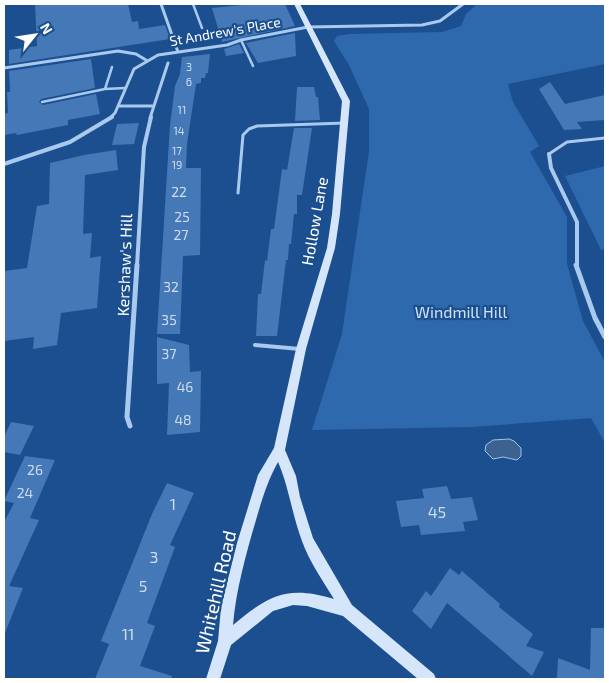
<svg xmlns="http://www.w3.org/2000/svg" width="609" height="683" font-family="'Exo 2',sans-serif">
<rect width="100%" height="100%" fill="#1b4f8f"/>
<path fill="#2e69ad" d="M477 4H605V64L508 84 513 102 539 146 530 152 567 217V264L583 321 605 362V443L591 418 472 427 312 430 342 334 369 151V109L349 65 334 41 337 36 349 34 442 32 461 26 466 14Z
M605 166V249L601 250 565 176Z"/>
<path fill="#3c6290" stroke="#9cc4f0" d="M509 439 514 441 521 448V456L517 460 503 457 493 459 485 451 486 445 493 440Z"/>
<path fill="#4478b7" d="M35 4H128L132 22 138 21 139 29 165 25 170 39 9 64V50L37 46Z
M252 4H285L295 26 222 42 212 8Z
M295 33 296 56 258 63 246 43Z
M239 44 244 53 226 56 224 49Z
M210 54 208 73H206L205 78H201V83L196 84 187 144 186 168H201L200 255 183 256 180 334H157L170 125 175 86 180 74 182 57Z
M91 59 95 88 41 99 39 102 43 105 96 94 100 114 68 120V125L17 135 16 133 4 135V114L8 113 7 92H10L9 71Z
M550 82 565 104 605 95V120L577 122 582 129 564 130 539 89Z
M297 87H314L316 97H318L320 120 295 121Z
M139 123 134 144 112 145 117 124Z
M294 128H312L302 195H297V214H294L291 244H289L288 260H286L277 336H256L258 294H261L265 260 267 261 271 229H274L282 169 287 170Z
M116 150 118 170 85 175 83 234 92 233 90 258 101 256 97 308 61 313 57 345 33 349 34 337 4 341V271L27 268 37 206 49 204 50 163 84 155Z
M157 337 189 345 190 372 201 371 200 432 167 435 169 383 157 384Z
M11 422 34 426 20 455 4 452V437Z
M25 456 55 460 30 518 39 520 9 586 23 588 5 633 4 522 14 503 4 501Z
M167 483 194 493 170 545 175 547 147 623 155 626 140 666 172 676 171 679H95L109 644 101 641 152 514Z
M447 486 451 499 472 497 478 520 463 522 465 531 421 535 419 525 401 527 396 501 424 498 422 489Z
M450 568 459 575 462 571 500 604 499 607 533 634 526 646 544 652 532 676 447 603 431 629 412 611 426 591 431 596Z
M591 628H605V679H557L558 658 590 670Z"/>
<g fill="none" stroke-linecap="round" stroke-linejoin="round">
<path stroke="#a9c9ee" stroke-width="2.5" d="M193 4 202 28
M241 40 253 66
M105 89 112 67
M42 102 105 89 125 88"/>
<path stroke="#a9c9ee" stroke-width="3" d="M549 154 567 142 605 138
M238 193 243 135 249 129 257 126 345 123"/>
<path stroke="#a9c9ee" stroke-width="4" d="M255 345 300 349"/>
<path stroke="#a9c9ee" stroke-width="3" d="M161 4 178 52
M4 68 118 51 136 54 146 60
M119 106H153
M110 118 115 113 134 69 158 55 227 45 241 40 308 27 422 25 440 21 463 4
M150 118 168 63"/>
<path stroke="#a9c9ee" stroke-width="4" d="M549 154 551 168 577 222V266
M4 164 70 142 112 117
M137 266 144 147 151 117"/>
<path stroke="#a9c9ee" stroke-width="5" d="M576 265 595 318 605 337
M130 426 127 417 137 265"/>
<path fill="#d6e6fa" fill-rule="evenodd" d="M294 4H300L350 101 340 214 335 248 306 349 285 450 296 476 300 497 313 538 352 605 434 674 436 679H418L343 616 307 606 293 605 273 611 231 645 220 679H206L218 641 221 607 237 543 258 475 274 448 296 349 327 248 332 214 342 101ZM278 462C289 487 292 515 302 541 309 561 323 581 334 599 287 585 269 595 233 625 236 590 246 554 256 520 262 499 268 480 278 462Z"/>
</g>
<g text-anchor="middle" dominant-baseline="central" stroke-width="4.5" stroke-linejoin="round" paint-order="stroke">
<g font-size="11" fill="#d0dded">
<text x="189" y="66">3</text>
<text x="189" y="81">6</text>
<text x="182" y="109">11</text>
<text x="179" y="130">14</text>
<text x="177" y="150">17</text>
<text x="177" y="164">19</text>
</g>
<g font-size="14" fill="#fff" stroke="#1b4f8f">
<text transform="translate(225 31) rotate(-10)">St Andrew's Place</text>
</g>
<g font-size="14" fill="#d0dded">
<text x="179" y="191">22</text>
<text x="182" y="216">25</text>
<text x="181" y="234">27</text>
<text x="171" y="286">32</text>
<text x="169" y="319">35</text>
<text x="169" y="353">37</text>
<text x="185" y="386">46</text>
<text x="183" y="419">48</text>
<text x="35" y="469">26</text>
<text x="25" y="492">24</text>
</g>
<g font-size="16" fill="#fff" stroke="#1b4f8f">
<text transform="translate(314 221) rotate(-80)">Hollow Lane</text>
<text transform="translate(124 265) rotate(-88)">Kershaw's Hill</text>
</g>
<g font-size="16" fill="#cfe3fa" stroke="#1b4f8f">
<text x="461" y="311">Windmill Hill</text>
</g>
<g font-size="16" fill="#d0dded">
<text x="173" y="503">1</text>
<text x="437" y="511">45</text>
<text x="154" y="556">3</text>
<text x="143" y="585">5</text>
<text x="128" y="633">11</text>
</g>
<g font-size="19" fill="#fff" stroke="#1b4f8f">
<text transform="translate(215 592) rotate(-77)">Whitehill Road</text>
</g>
</g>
<rect width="609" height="683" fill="none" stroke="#ffffff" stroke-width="10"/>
<g transform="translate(35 35) rotate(60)" stroke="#1b4f8f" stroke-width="4" paint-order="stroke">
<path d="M0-4L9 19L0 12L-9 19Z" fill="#ffffff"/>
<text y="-8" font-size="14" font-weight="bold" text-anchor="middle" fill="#ffffff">N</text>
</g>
</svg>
